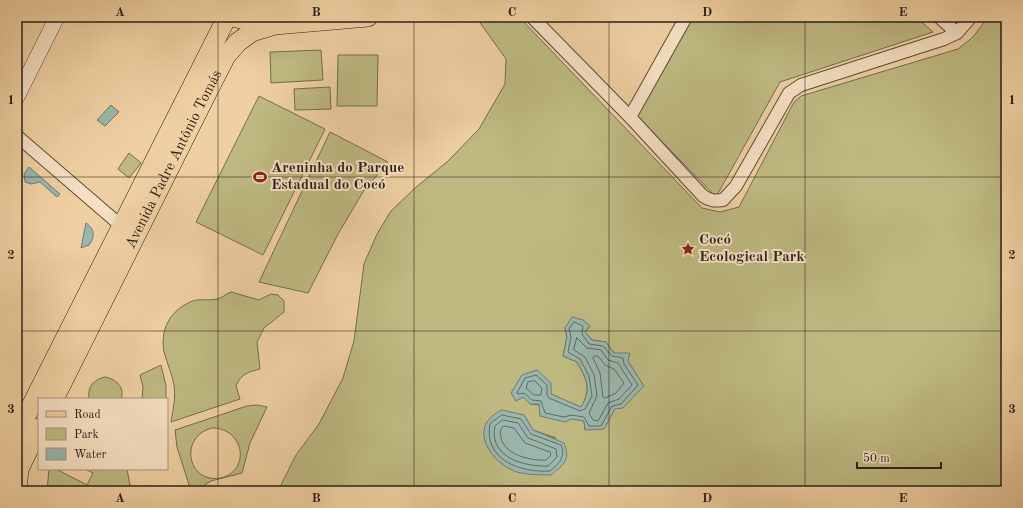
<svg xmlns="http://www.w3.org/2000/svg" width="1023" height="508" font-family="'Old Standard TT',serif">
<rect width="100%" height="100%" fill="#efd0a2"/>
<filter id="stains"><feTurbulence type="fractalNoise" baseFrequency=".005" numOctaves="4"/><feColorMatrix values="0 0 0 0 .2 0 0 0 0 .09 0 0 0 0 .02 0 0 0 .5 -.17"/></filter>
<radialGradient id="worn" r=".72"><stop offset=".6" stop-color="#630" stop-opacity="0"/><stop offset="1" stop-color="#630" stop-opacity=".3"/></radialGradient>
<path fill="#beb981" stroke="#746c4e" fill-rule="evenodd" d="M471 17H519L702 208 720 212 739 207 794 102 801 96 958 49 973 37 988 17H1006V307L1000 315 1006 322V491H278L296 455 319 424 343 378 354 341 364 264 377 234 391 211 415 188 448 161 479 129 505 84 506 59 478 20ZM590 326 585 332 592 340 606 342 614 353 628 361 643 386 585 430 584 421C565 418 549 404 530 404L523 397 551 394 581 408C592 388 587 380 577 362L563 356 567 337 565 328ZM524 415 533 430 556 438 486 423Z
M691 17H916L933 32 780 82 716 197 637 116Z
M321 50 323 80 271 83 270 52Z
M338 55H378L377 106H337Z
M330 87 331 109 295 110 294 89Z
M259 96 325 129 263 255 196 222Z
M330 132 388 162 363 192 338 234 308 293 259 282Z
M129 153 141 163 129 178 118 169Z
M231 292 259 300 271 294 278 295 284 301V312L264 328 257 342 260 369C248 372 241 374 236 386L240 399 171 422C173 410 176 397 174 385 172 374 167 363 164 352 160 330 169 312 190 302 199 298 208 301 217 299 222 298 226 294 231 292Z
M161 365 166 386V399H142L143 387 140 375Z
M105 377C116 379 125 387 121 399H89C87 387 94 379 105 377Z
M257 405 267 407 250 443 242 473 211 481 195 491H191L177 447 175 430 247 406ZM212 428C245 428 251 472 220 478 188 484 178 437 212 428Z
M49 469H56L87 485 93 473 85 469H127L131 491H47Z"/>
<path fill="#9ab6ac" stroke="#6e7a72" d="M111 105 119 112 105 126 97 120Z
M29 167 60 194 57 197 40 182 31 184 25 182 24 174Z
M86 223C95 229 95 237 89 245L81 248Z
M572 317 583 320 590 326 585 332 592 340 606 342 614 353H630L628 361 644 386 623 408 615 409 604 429 585 430 584 421 571 419 565 422 540 416 539 404H530L523 397 516 401 511 393 522 375 537 370 551 383V394L581 407C592 388 587 380 577 362L563 356 567 337 565 328Z
M502 410 524 415 533 430 564 443C571 460 564 464 551 475 540 475 528 475 517 472 499 467 475 441 487 422 491 416 496 413 502 410Z"/>
<g fill="none" stroke-linecap="round" stroke-linejoin="round">
<path stroke="#626a63" stroke-width="1" d="M574 322 583 326 582 334 589 344 603 346 612 356 623 358 624 364 638 385 621 404 612 406 601 426H589L584 417 571 415 564 417 545 413 541 401 532 400 524 393 518 394 517 393 525 378 536 375 547 385V395L549 398 580 411 585 409 592 396 589 376 580 359 568 352 571 337 569 329Z
M577 338 587 348 601 350 608 360 618 363 632 385 619 399 608 403 598 421 593 420 589 413 597 396 594 375 585 357 574 350Z
M594 356H598L605 365 614 369 624 383 616 393 605 398 603 397 600 373 593 358Z
M535 381 542 388 541 395H534L526 388 528 382Z
M502 415 521 419 531 434 561 445C566 457 559 464 550 471 521 473 483 460 490 424Z
M503 420 518 423 528 438 556 449 557 457 548 466C524 467 488 457 495 426Z
M504 426 514 428 525 443 550 452 551 455 546 460C528 461 496 453 501 429Z"/>
<g stroke="#5c4b3c" stroke-width="14">
<path id="minor" d="M532 17 630 117 703 196C710 201 715 201 723 200L736 186 789 93 801 85 944 39 957 33 971 17
M939 17 957 33
M630 117 686 17
M17 136 126 230"/>
</g>
<g stroke="#5c4b3c" stroke-width="16">
<path id="tertiary" d="M17 97 57 17"/>
</g>
<g stroke="#2b1f1a" stroke-width="20">
<g id="primary">
<path d="M234 17 245 20 259 17"/>
<path id="s1" d="M54 399 208 91 226 56 238 42 252 32 275 25 368 17"/>
<path d="M17 434 227 17"/>
<path d="M17 491 19 469 39 428"/>
</g>
</g>
<use href="#minor" stroke="#f5e0c3" stroke-width="12"/>
<use href="#tertiary" stroke="#f5e0c3" stroke-width="15"/>
<use href="#primary" stroke="#efd0a2" stroke-width="19"/>
</g>
<path fill="none" stroke="#2b1f1a" stroke-width="1" stroke-opacity="0.55" d="M218 17V491M414 17V491M609 17V491M805 17V491M17 177H1006M17 331H1006"/>
<defs>
<g id="stadium-bare" transform="scale(1.08)"><path d="M0-5a6.5 5 0 1 0 0 10a6.5 5 0 1 0 0-10ZM-3.5-1.8h7v3.6h-7Z" fill="#8f2418" stroke="#f5e0c3" stroke-width="2.5" paint-order="stroke"/></g>
<g id="sight-bare" transform="scale(1.08)"><path d="M0-6L1.8-2.2L6-1.7L2.9 1.2L3.7 5.4L0 3.3L-3.7 5.4L-2.9 1.2L-6-1.7L-1.8-2.2Z" fill="#8f2418" stroke="#f5e0c3" stroke-width="2.5" paint-order="stroke"/></g>
</defs>
<g fill-rule="evenodd">
<use href="#stadium-bare" x="260" y="177"/>
<use href="#sight-bare" x="688" y="249"/>
</g>
<g text-anchor="middle" dominant-baseline="central" stroke-width="4" stroke-linejoin="round" paint-order="stroke">
<g font-size="15" fill="#2b1f1a" stroke="#f5e0c3">
<text stroke="none"><textPath href="#s1" startOffset="268">Avenida Padre Antônio Tomás</textPath></text>
</g>
<g font-size="15" font-weight="bold" fill="#2b1f1a" stroke="#f5e0c3" text-anchor="start">
<text x="271" y="168">Areninha do Parque<tspan x="271" dy="17">Estadual do Cocó</tspan></text>
<text x="699" y="240">Cocó<tspan x="699" dy="17">Ecological Park</tspan></text>
</g>
</g>
<rect width="1023" height="508" fill="none" stroke="#efd0a2" stroke-width="44"/>
<rect x="38" y="398" width="130" height="72" fill="#f5e0c3" stroke="#a4937f"/>
<rect x="46" y="411" width="20" height="6" fill="#efd0a2" stroke="#a4937f"/>
<text x="74" y="418" font-size="12" fill="#2b1f1a">Road</text>
<rect x="46" y="428" width="20" height="12" fill="#beb981" stroke="#a4937f"/>
<text x="74" y="438" font-size="12" fill="#2b1f1a">Park</text>
<rect x="46" y="448" width="20" height="12" fill="#9ab6ac" stroke="#a4937f"/>
<text x="74" y="458" font-size="12" fill="#2b1f1a">Water</text>
<path d="M857 462v6h84v-6" fill="none" stroke="#2b1f1a" stroke-width="2"/>
<text x="863" y="462" font-size="12" fill="#2b1f1a" stroke="#f5e0c3" stroke-width="3" paint-order="stroke">50 m</text>
<rect x="22" y="22" width="979" height="464" fill="none" stroke="#2b1f1a" stroke-width="1.5"/>
<g font-size="13" text-anchor="middle" font-weight="bold" fill="#2b1f1a">
<text x="120" y="16">A</text>
<text x="316" y="16">B</text>
<text x="512" y="16">C</text>
<text x="707" y="16">D</text>
<text x="903" y="16">E</text>
<text x="11" y="104">1</text>
<text x="1012" y="104">1</text>
<text x="11" y="259">2</text>
<text x="1012" y="259">2</text>
<text x="11" y="413">3</text>
<text x="1012" y="413">3</text>
<text x="120" y="502">A</text>
<text x="316" y="502">B</text>
<text x="512" y="502">C</text>
<text x="707" y="502">D</text>
<text x="903" y="502">E</text>
</g>
<rect width="100%" height="100%" filter="url(#stains)"/>
<rect width="100%" height="100%" fill="url(#worn)"/>
</svg>
